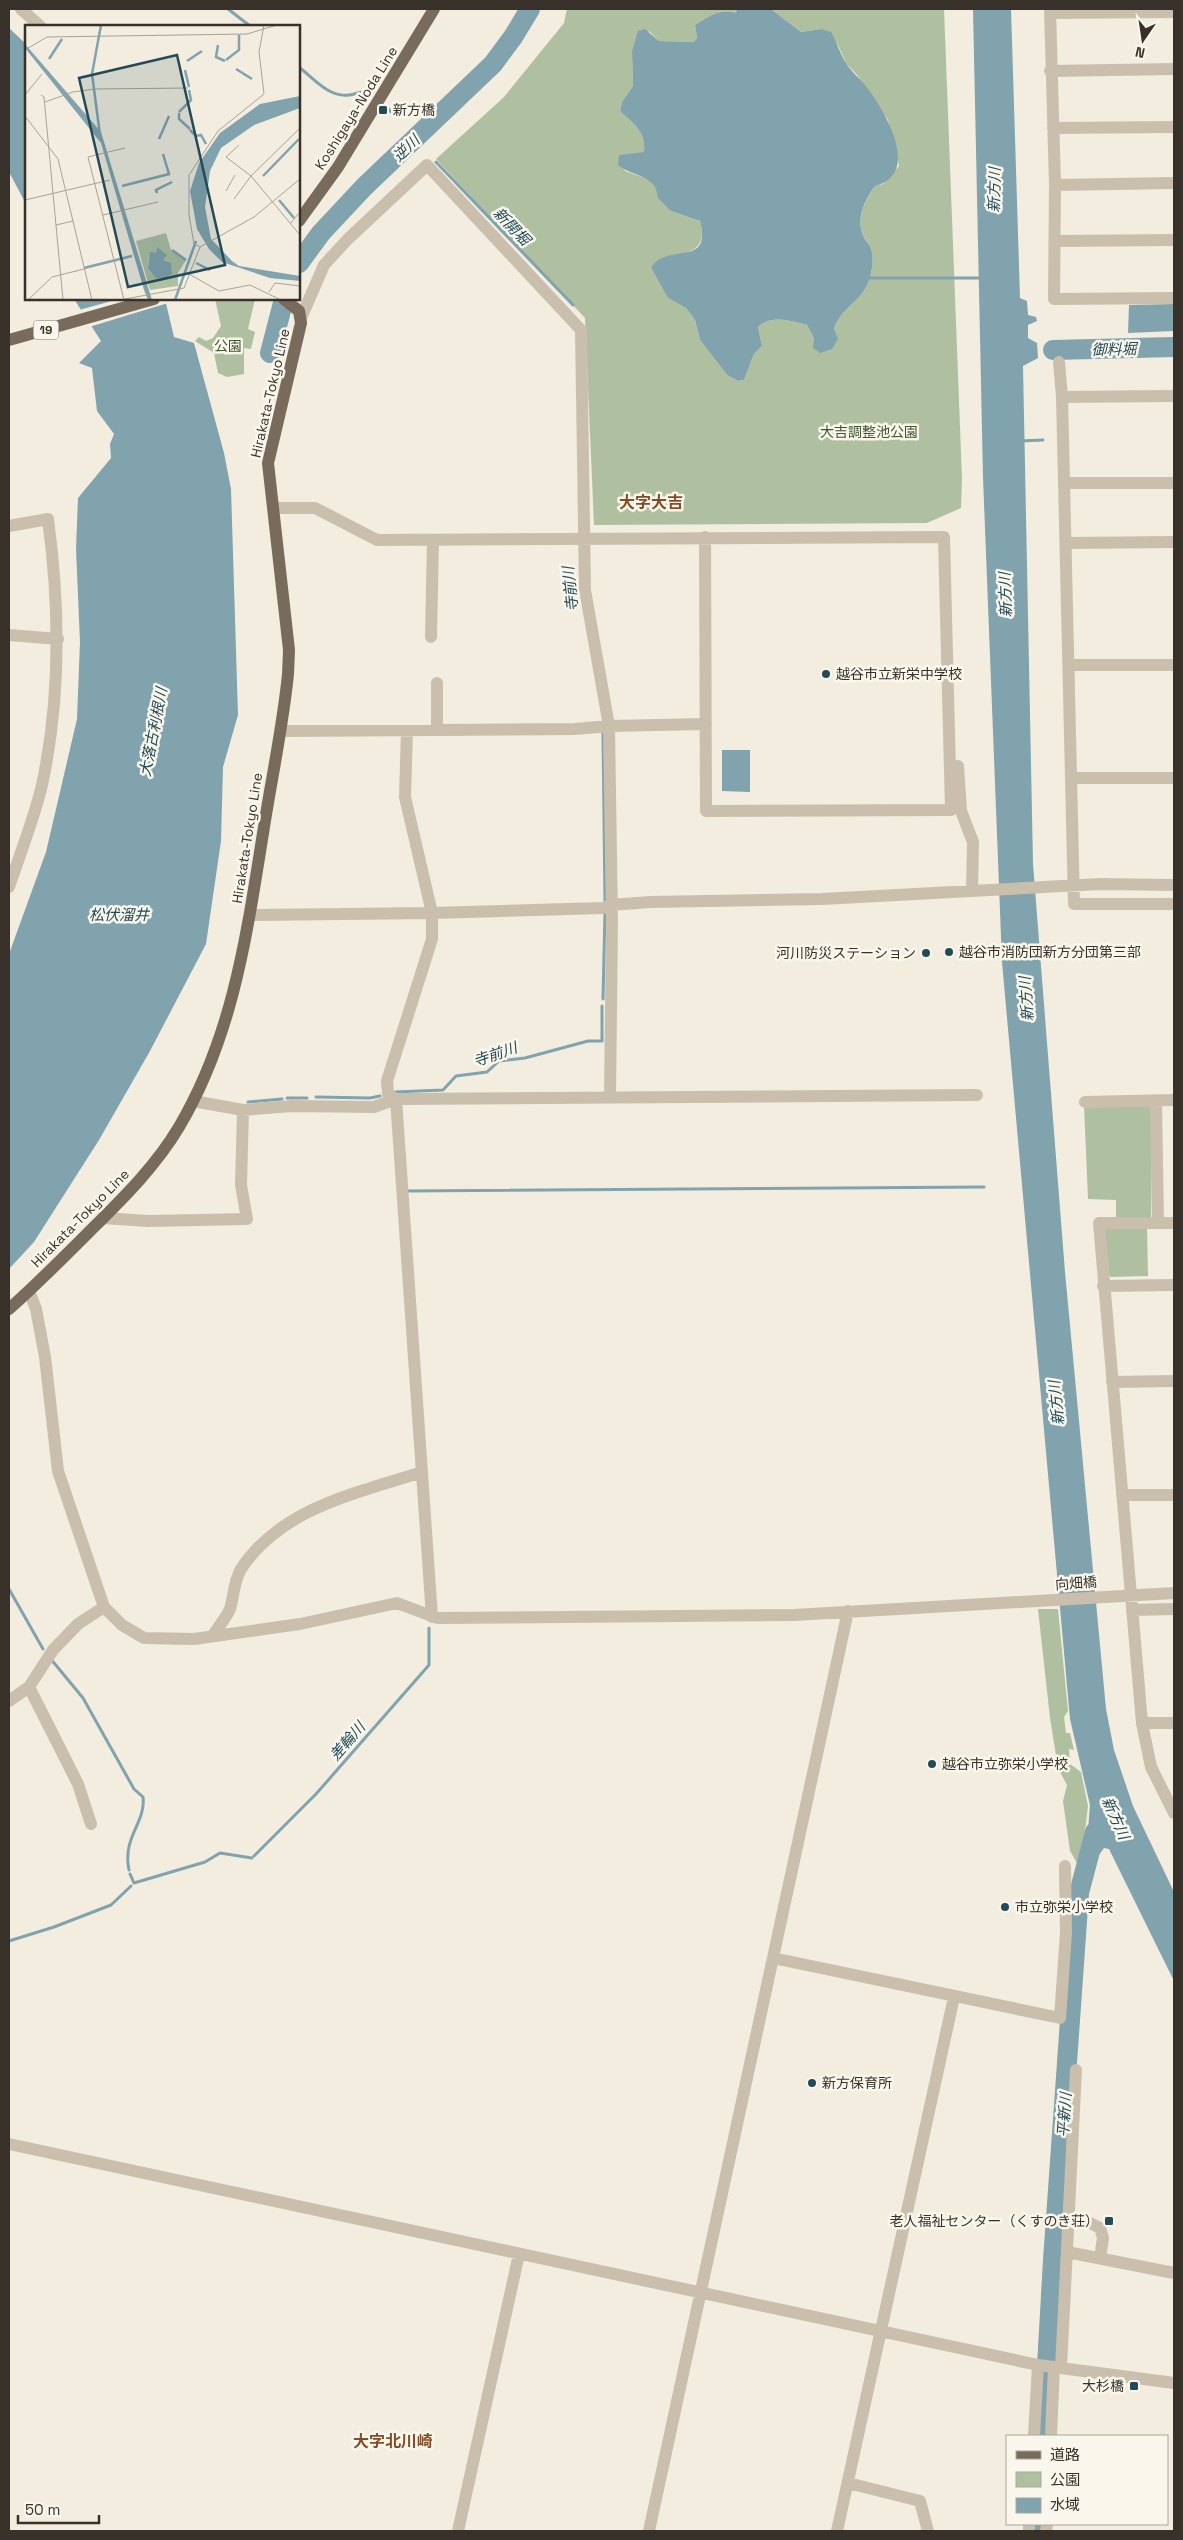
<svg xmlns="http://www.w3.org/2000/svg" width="1183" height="2540" font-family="'Space Grotesk','Noto Sans JP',sans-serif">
<rect width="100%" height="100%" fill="#f2eddf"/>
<path fill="#afc0a0" d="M567 9H738L735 13C720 8 708 17 695 25L697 38 694 42 659 41 649 31 632 52 633 86 622 102 620 111C634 124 646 132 644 153L619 155 625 171 650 180 671 211 700 221C709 255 684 252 660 259L668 298 686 308 695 320 700 340 727 375 738 381 744 380 754 354 762 346 758 327C771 314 792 321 807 325L814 338 834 329C841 306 864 302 870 277 873 266 874 256 870 246 868 241 863 238 862 233 857 215 866 200 875 186L883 184 899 166 888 120 857 75 846 63 837 43 821 29 801 32 771 9H944L962 479 961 508 927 523 594 525 585 318 436 159 504 97 564 23Z
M215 299H255L248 329 255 332 251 349 244 348V374L227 377 218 373 214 353 195 341 199 337 206 341 213 338 221 326Z
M1148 1105 1152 1110 1151 1217H1116V1200L1088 1199 1084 1106Z
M1107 1227H1147L1148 1276 1111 1277 1107 1274 1104 1231Z
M1038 1609H1058L1068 1711 1064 1717 1066 1733H1070L1074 1750 1069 1749 1070 1764 1081 1772 1088 1806 1081 1864 1077 1863 1070 1851 1063 1801 1067 1785 1058 1768 1050 1718Z"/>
<path fill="#80a3ad" d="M738 9H771L801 32 821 29 831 32C837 42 840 54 846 63 853 74 864 82 871 93 888 117 920 174 875 186 865 200 857 216 862 233 863 238 868 242 870 246 874 256 873 266 870 277 864 302 841 306 834 329L838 339 832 349 820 353 813 348 814 338 807 325C792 321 771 314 758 327L762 346 754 354 744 380 738 381 727 375 700 340 695 320 686 308 668 298 651 267C654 264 657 260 660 259 681 248 710 261 700 221L671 211 658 198C656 174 634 178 618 165L619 155 644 152C646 132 634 124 620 111L622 102 633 86 632 52 638 31 645 29 659 41 694 42 697 38 695 25C708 17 720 8 735 13Z
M973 9H1011L1020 298 1027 301 1028 315 1036 317 1037 321 1028 325V338L1037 343 1038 358 1023 366 1033 864 1065 1272 1106 1709 1114 1750 1133 1806 1174 1892V1981L1109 1849 1104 1848 1096 1859 1086 1856 1090 1805 1070 1719 1002 962 983 477Z
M9 28 26 44V204L9 172Z
M74 299H165L174 337 194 343 224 453 231 489 238 715 223 767 221 841 206 944 150 1051 99 1140 34 1242 9 1269V954L46 852 77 719 80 642 76 549 78 498 111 458 110 444 114 434 97 411 92 368 79 363 101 341Z
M1174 304V331L1128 333 1129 305Z
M722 750H750V792L722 791Z"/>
<path fill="#f2eddf" d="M119 299H167L168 303 89 327 79 310Z"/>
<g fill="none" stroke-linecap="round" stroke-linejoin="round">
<path stroke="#80a3ad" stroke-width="3" d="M228 9 250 26
M299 67C313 78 329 98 349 95 357 94 363 90 371 92
M386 106 391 112
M436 162 573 305
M870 278H982
M1021 441 1043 440
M603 733 605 902
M603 999 605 912
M395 1092 443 1090 456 1076 487 1072 499 1061 525 1058 588 1041H602V1006
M316 1097 370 1098 380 1096
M287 1098H307
M248 1102 282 1099
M405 1191 984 1187
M9 1589 43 1649
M50 1658 83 1698 134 1789 143 1797C146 1823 122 1837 129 1870
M254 1856 316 1794 429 1665V1628
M130 1874 134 1883 205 1862 220 1853 252 1858
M9 1941 54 1927 111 1905 131 1886"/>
<path stroke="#80a3ad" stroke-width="20" d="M299 263 321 233 364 187 493 64 513 37 530 9
M1053 350 1174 347
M270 353 284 299
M1043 2436 1053 2260 1079 1893 1095 1832
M1037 2531 1038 2524"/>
<path stroke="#cabfac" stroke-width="12" d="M21 9 40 26
M1050 9 1055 185 1054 299 1174 298
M1050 13 1174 12
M1050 71 1174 69
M1053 128 1174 127
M1055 185 1174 183
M1055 241 1174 240
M301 318 324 265 348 239 427 165 581 330 585 590 609 726 612 922 610 1097
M1059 362 1062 397 1074 904H1174
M1062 397 1174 396
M1065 483H1174
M273 508H315L377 540 944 537 951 810 706 811 705 537
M9 526 48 519C60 608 61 697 42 785 34 819 20 854 9 887
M1066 543 1174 542
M9 635 58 639
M431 637 433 540
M1070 665H1174
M437 730V683
M281 731 575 729 609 726 706 724
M958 766 961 811 973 842 972 891
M1072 778H1174
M250 915 432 913 603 908 611 905 650 902 822 899 1100 884 1174 885
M396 1099 432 1617
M396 1099 388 1094 387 1081 432 939V913L405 797 407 731
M193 1101 243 1110 292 1106 374 1107 396 1099 977 1095
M1156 1101 1158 1223
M1085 1102 1174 1100
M103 1218 148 1221 247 1219 241 1185 243 1110
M1174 1223H1099L1142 1723 1151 1767 1174 1813
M1103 1286 1174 1285
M29 1291 36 1309 45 1357 58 1471 104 1607 122 1625 144 1638 194 1639 300 1624 397 1603 437 1618 794 1615 1174 1593
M1112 1382 1174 1381
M1122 1495H1174
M1132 1610 1174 1609
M213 1635C219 1626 226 1618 230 1609 234 1596 234 1580 241 1569 281 1508 357 1493 422 1472
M29 1687 78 1784 91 1824
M9 1701 29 1687 53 1650 78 1624 104 1607
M1142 1723H1174
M773 1958 1060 2018 1066 1933 1065 1866
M9 2144 1038 2365 1174 2383
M1069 2219 1086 2221 1100 2228 1103 2238 1100 2258
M1067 2252 1174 2273
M1061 2368 1076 2070
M1034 2436 1038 2365
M1051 2436 1054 2367
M848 2483 920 2501 928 2531
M458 2531 519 2254
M649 2531 848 1611
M837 2531 954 1997
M1029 2531V2524
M1046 2531 1047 2524"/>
<path stroke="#796b5c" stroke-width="12" d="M299 221 338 167 434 9
M9 340 154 299
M9 1309C35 1286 60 1261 85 1236 119 1202 154 1169 179 1127 234 1034 247 932 264 827 272 776 283 725 288 674L289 650 268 463 301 323 299 311 284 299"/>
</g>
<g fill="#224a57" stroke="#f9f6ec" stroke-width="2">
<rect x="378" y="105" width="10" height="10" rx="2.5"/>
<circle cx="826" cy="674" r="5"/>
<circle cx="949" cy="952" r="5"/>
<circle cx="926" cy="953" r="5"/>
<circle cx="932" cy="1764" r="5"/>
<circle cx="1005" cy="1907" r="5"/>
<circle cx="812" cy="2083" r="5"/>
<rect x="1104" y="2216" width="10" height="10" rx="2.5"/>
<rect x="1129" y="2381" width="10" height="10" rx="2.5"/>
</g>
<g text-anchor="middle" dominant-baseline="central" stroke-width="5" stroke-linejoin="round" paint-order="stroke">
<rect fill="#f9f6ec" stroke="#726c64" stroke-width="1" x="33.5" y="320.5" width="25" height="19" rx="4"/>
<g font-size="12" font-weight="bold" fill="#38312a">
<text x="46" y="330">19</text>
</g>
<g font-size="14" fill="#38312a" stroke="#f9f6ec">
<text transform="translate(356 108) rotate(-58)">Koshigaya-Noda Line</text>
<text transform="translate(270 393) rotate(-77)">Hirakata-Tokyo Line</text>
<text transform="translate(247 838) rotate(-81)">Hirakata-Tokyo Line</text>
<text transform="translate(80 1218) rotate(-45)">Hirakata-Tokyo Line</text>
<text transform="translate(1076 1583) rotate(-4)">向畑橋</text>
</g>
<g font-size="14" fill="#38312a" stroke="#f9f6ec" text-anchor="start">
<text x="393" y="110">新方橋</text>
<text x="836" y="674">越谷市立新栄中学校</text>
<text x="959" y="952">越谷市消防団新方分団第三部</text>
<text x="916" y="953" text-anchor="end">河川防災ステーション</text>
<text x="942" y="1764">越谷市立弥栄小学校</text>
<text x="1015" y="1907">市立弥栄小学校</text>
<text x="822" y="2083">新方保育所</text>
<text x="1099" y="2221" text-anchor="end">老人福祉センター（くすのき荘）</text>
<text x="1124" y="2386" text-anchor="end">大杉橋</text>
</g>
<g font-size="14" fill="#40552f" stroke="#f9f6ec">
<text x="228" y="346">公園</text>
<text x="869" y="432">大吉調整池公園</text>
</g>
<g font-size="15" font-style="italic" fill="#224a57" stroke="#f9f6ec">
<text transform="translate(406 148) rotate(-44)">逆川</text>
<text transform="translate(994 190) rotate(-89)">新方川</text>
<text transform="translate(512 226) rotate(46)">新開堀</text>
<text transform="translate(1114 349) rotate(-1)">御料堀</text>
<text transform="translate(570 589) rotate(-96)">寺前川</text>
<text transform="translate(1005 595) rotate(-92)">新方川</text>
<text transform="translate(153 732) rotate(-79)">大落古利根川</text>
<text x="119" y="914">松伏溜井</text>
<text transform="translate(1026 999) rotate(-94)">新方川</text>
<text transform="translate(495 1054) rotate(-19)">寺前川</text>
<text transform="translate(1056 1403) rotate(-96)">新方川</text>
<text transform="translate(347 1741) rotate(-49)">差輪川</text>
<text transform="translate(1116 1818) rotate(66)">新方川</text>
<text transform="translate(1064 2115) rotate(-86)">平新川</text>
</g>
<g font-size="16" font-weight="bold" fill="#834e27" stroke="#f9f6ec">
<text x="651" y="502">大字大吉</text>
<text x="393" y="2441">大字北川崎</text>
</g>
</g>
<g transform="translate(25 25)">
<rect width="275" height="275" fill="#f2eddf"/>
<path d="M141 208 146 225 161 235 153 248V261L125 265 111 216ZM132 223 138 227V235L143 237 147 247 137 254 123 243 124 232 131 228Z" fill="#afc0a0" fill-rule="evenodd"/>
<path d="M0 19 76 107 127 275H123L119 265 76 118 0 23ZM275 71V83L229 100 196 123 185 146 180 182 186 214 207 236 214 241 275 251V256L245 253 197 237 184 224 172 204 165 166 174 138 195 108 235 79ZM132 222 142 230 138 235 146 238 147 249 139 254 131 253 123 243 125 227 131 228Z" fill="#80a3ad"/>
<path fill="none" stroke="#80a3ad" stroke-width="2.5" d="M193 20 191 32 200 36M24 34 37 14M201 35 214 25V10M162 36 177 26M211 44 227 54M160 45 164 62M154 87 166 75 164 65M154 88V94L165 104M165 105 171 111 176 110 181 119M75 110 67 49 76 0M134 114 144 91M238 151 274 114M97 161 144 149 138 129M132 168 131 165 147 157M254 175 269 193M147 225 161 235M171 238 185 245M59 243 107 231M150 275 171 216"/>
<path fill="none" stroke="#a8a297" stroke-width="1" d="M0 25 22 12 222 9 252 0M0 70 17 49M16 70 19 72 38 275M20 77 48 67 70 64 163 63M0 91 33 134 67 275M214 120 201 132 226 151 275 210M201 166 210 150M209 174 226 151 275 103M0 175 85 155M78 190 133 177M265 199 275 187M31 200 48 196M175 222 169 219 164 190V150L193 106 239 69 234 27 239 0M164 249 194 266 225 260 256 275M244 267 250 258 275 261M3 275 27 252 59 244M95 275 159 263 175 222 229 192 275 154M99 275 63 132 100 123"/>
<path fill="#224a57" fill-opacity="0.15" stroke="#224a57" stroke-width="2.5" d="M152 30 200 240 103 262 54 53Z"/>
<rect width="275" height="275" fill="none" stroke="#38312a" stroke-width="2.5"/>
</g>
<rect width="1183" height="2540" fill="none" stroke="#38312a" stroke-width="20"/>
<rect x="1006" y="2435" width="162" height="90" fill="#f9f6ec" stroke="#aca79e"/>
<rect x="1016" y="2451" width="25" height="8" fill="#796b5c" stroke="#aca79e"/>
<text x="1050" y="2460" font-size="15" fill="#38312a">道路</text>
<rect x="1016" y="2472" width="25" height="15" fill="#afc0a0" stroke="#aca79e"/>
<text x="1050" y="2485" font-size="15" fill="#38312a">公園</text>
<rect x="1016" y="2498" width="25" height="15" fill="#80a3ad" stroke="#aca79e"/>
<text x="1050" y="2510" font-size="15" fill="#38312a">水域</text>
<g transform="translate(1143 40) rotate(193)" stroke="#f9f6ec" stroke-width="4" paint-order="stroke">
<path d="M0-4L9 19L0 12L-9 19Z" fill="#38312a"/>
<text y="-8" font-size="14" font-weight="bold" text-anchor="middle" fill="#38312a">N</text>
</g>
<path d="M18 2515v8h81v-8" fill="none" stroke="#38312a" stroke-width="2.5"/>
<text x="25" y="2515" font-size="15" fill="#38312a" stroke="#f9f6ec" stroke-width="4" paint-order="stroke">50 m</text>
</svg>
